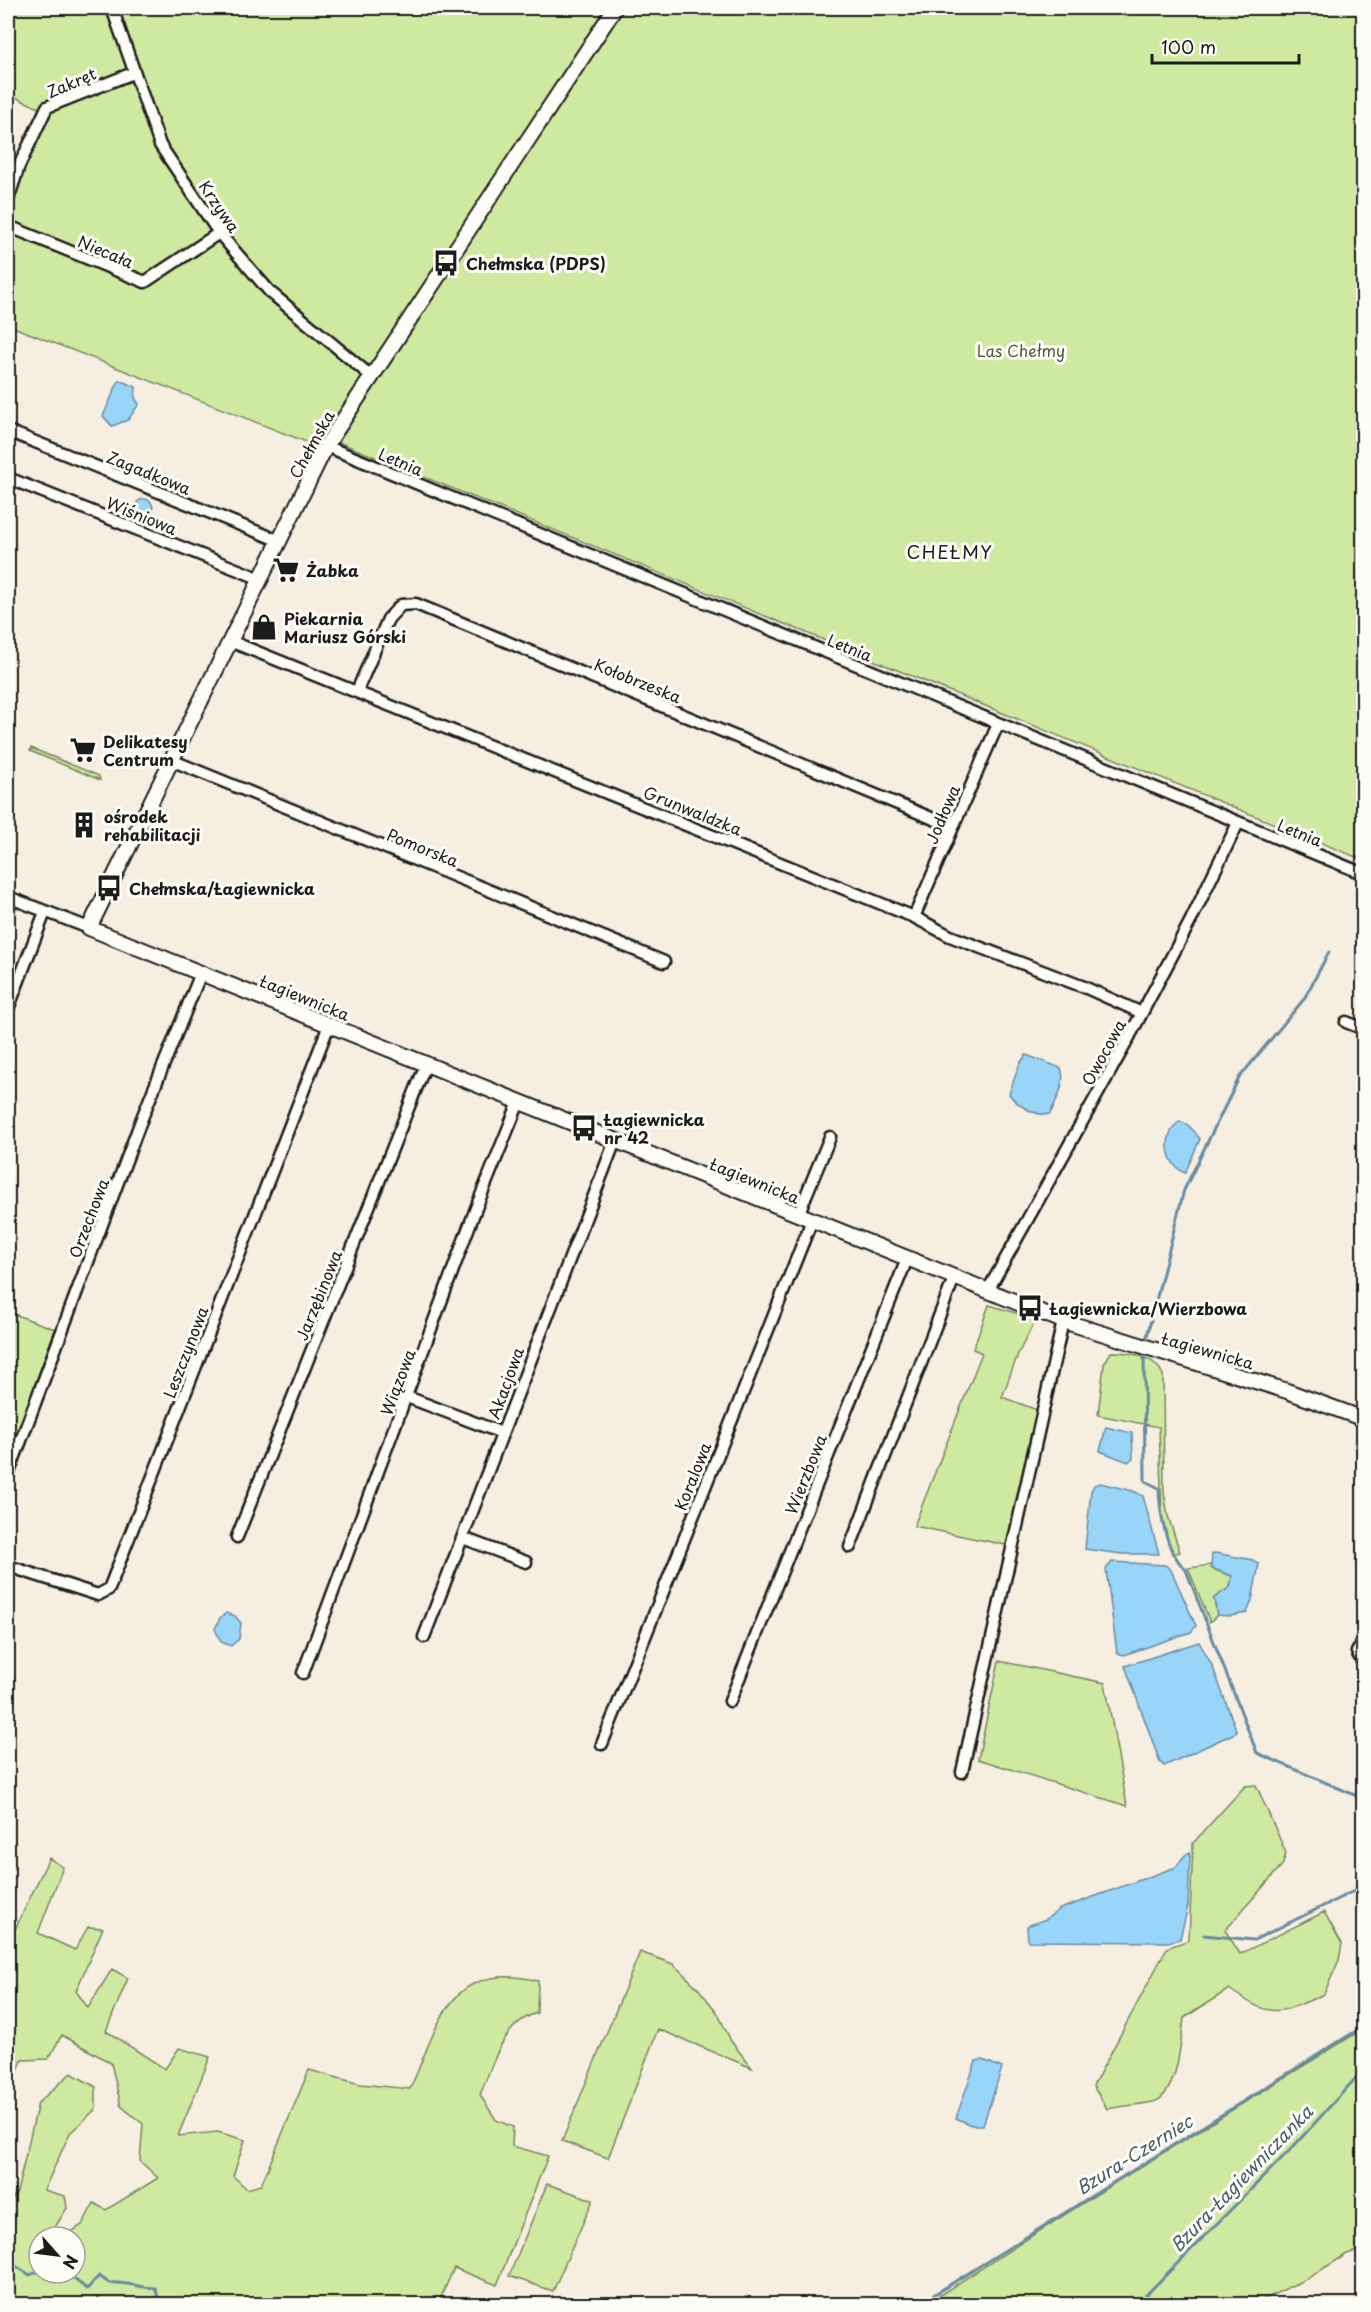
<svg xmlns="http://www.w3.org/2000/svg" width="1371" height="2312" font-family="'Playpen Sans',sans-serif">
<rect width="100%" height="100%" fill="#f7eee2"/>
<filter id="ink" filterUnits="userSpaceOnUse"><feTurbulence type="fractalNoise" baseFrequency=".0167" numOctaves="2"/><feDisplacementMap in="SourceGraphic" scale="12" xChannelSelector="R" yChannelSelector="G"/><feConvolveMatrix kernelMatrix="1 2 1 2 8 2 1 2 1" color-interpolation-filters="sRGB"/></filter>
<g filter="url(#ink)">
<path fill="#cfeaa0" stroke="#76835e" stroke-width="1.5" d="M8 8H1363V860L341 443 314 445 8 325V157L17 161 39 108 8 94Z
M31 748 99 776 100 780 30 751Z
M989 1305 1036 1319 1018 1354 1002 1397 1040 1411 1006 1545 914 1526 982 1353 973 1349Z
M8 1312 55 1329 8 1459Z
M1111 1352C1131 1352 1155 1355 1163 1375L1164 1493 1168 1516 1180 1552 1172 1554 1162 1517 1159 1427 1098 1415 1104 1364Z
M1211 1565 1212 1569 1232 1576 1230 1587 1214 1598 1217 1615 1210 1622 1188 1568Z
M999 1661 1105 1683 1127 1806 978 1759Z
M1256 1785 1286 1853 1283 1864 1225 1930 1240 1954 1324 1912 1342 1944 1339 1960 1324 1994C1278 2015 1272 2019 1229 1989L1184 2018C1181 2039 1178 2096 1153 2102 1138 2105 1122 2106 1107 2109L1093 2086 1167 1948 1189 1940 1193 1843 1245 1786Z
M49 1858 63 1867 38 1933 75 1950 88 1927 103 1928 76 1991 88 2008 112 1969 128 1978 106 2031 165 2069 179 2048 210 2057 178 2136 218 2132 245 2140 233 2176 247 2189 261 2185 309 2070 360 2084 410 2089C439 2025 448 1959 538 1981L537 2013C502 2023 493 2065 480 2095L496 2120 513 2127 512 2146 548 2156 497 2285 454 2268 438 2304H8V2205L17 2192 38 2103 71 2073 96 2087V2109L70 2133 44 2190 65 2196 67 2208 49 2237H39V2273H75V2237H63L82 2225 94 2203 106 2210 158 2178 140 2161 143 2124 121 2106 111 2063 62 2035 48 2059 22 2060 8 2099V1944Z
M640 1952 673 1964 697 1987 717 2012 731 2041 752 2068 658 2029 608 2158 562 2141Z
M1363 2029V2249L1347 2254 1308 2278 1254 2304H926L1111 2185Z
M547 2184 593 2200 553 2291 509 2276Z"/>
<path fill="#99d5f9" stroke="#678ba1" stroke-width="1.5" d="M119 380 136 387 135 398 139 404 128 420 112 426 103 416Z
M135 508a9 9 0 1 1 18 0a9 9 0 1 1-18 0Z
M1026 1055 1061 1068C1067 1083 1056 1100 1050 1114 1036 1117 1017 1105 1009 1094L1019 1065Z
M1179 1122C1188 1122 1195 1132 1200 1139L1185 1173C1165 1164 1162 1135 1179 1122Z
M1106 1427 1132 1433 1133 1459 1128 1462 1100 1451Z
M1100 1483 1133 1491 1143 1496 1159 1554H1122L1085 1549 1091 1491 1094 1485Z
M1215 1553 1253 1560 1259 1564 1252 1600 1247 1613 1230 1616 1217 1615 1214 1598 1230 1587 1232 1576 1211 1568 1212 1554Z
M1112 1562 1165 1565 1171 1570 1196 1626 1191 1632 1124 1655 1117 1653 1106 1569Z
M226 1613 235 1616 241 1623 239 1639 231 1646 221 1642 215 1629 220 1618Z
M1199 1642 1212 1665 1237 1732 1164 1766 1160 1762 1125 1666Z
M1190 1852 1188 1906 1180 1939 1168 1942 1028 1941 1027 1926 1046 1919 1060 1909 1176 1867 1184 1856Z
M983 2060 1002 2068 983 2125H971L956 2118 976 2061Z"/>
<g fill="none" stroke-linecap="round" stroke-linejoin="round">
<path stroke="#678ba1" stroke-width="3" d="M1145 1344 1184 1190 1239 1078 1304 999 1329 952
M1144 1350 1145 1481 1159 1488C1160 1516 1165 1550 1186 1570L1257 1753 1364 1799
M1204 1935 1254 1940 1364 1886
M8 2261 30 2275 39 2271
M66 2273 87 2289 99 2276 109 2283C125 2281 139 2288 155 2288L159 2300 174 2304 184 2301 187 2304
M919 2304 1364 2026
M1137 2304 1292 2148 1364 2069"/>
<g stroke="#1c1c1c" stroke-width="15">
<path id="minor" d="M112 8 160 145 219 233 270 292 371 376
M8 200 19 166 47 107 133 73
M8 226 145 282 219 233
M8 431 280 541
M326 446 1364 874
M13 480 261 579
M230 641 914 917 950 936 1084 987 1142 1013
M357 691 388 619 401 605 416 604 953 827
M171 760 664 962
M8 897 89 928
M914 917 998 724
M8 1009 45 912
M1346 1022 1364 1029
M798 1215 830 1137
M987 1292 1125 1045 1191 920 1238 823
M407 1397 502 1433
M8 1475 142 1118 201 973
M237 1537 426 1064
M463 1538 526 1562
M850 1547 954 1278
M8 1566 98 1595 109 1589 329 1025
M424 1637 615 1141
M1364 1640 1357 1652 1364 1665
M303 1673 476 1208 519 1102
M730 1701 907 1259
M602 1744 812 1220
M962 1772 1063 1321"/>
</g>
<g stroke="#1c1c1c" stroke-width="18">
<path id="tertiary" d="M615 8 326 446 89 928 1063 1321 1287 1391 1364 1419"/>
</g>
<use href="#minor" stroke="#fdfcf7" stroke-width="10"/>
<use href="#tertiary" stroke="#fdfcf7" stroke-width="14"/>
</g>
</g>
<defs>
<g id="bus-bare" transform="scale(2.07)"><path d="M-5-6H5V4H4V6H2V4H-2V6H-4V4H-5ZM-3.5-4V0h7V-4ZM-3.5 1.2v1.5H-2V1.2ZM2 1.2v1.5H3.5V1.2Z" fill="#1c1c1c" stroke="#fdfcf7" stroke-width="2.5" paint-order="stroke"/></g>
<g id="supermarket-bare" transform="scale(2.07)"><path d="M-6-5.5h2.5l.6 2H6L4.5 2H-2.5L-4.4-4H-6ZM-1.5 3.2a1.3 1.3 0 1 0 .1 0ZM3 3.2a1.3 1.3 0 1 0 .1 0Z" fill="#1c1c1c" stroke="#fdfcf7" stroke-width="2.5" paint-order="stroke"/></g>
<g id="shop-bare" transform="scale(2.07)"><path d="M-5-2.5h2.3a2.7 3.5 0 0 1 5.4 0H5L5.5 6h-11ZM-1.5-2.5h3a1.5 2.3 0 0 0-3 0Z" fill="#1c1c1c" stroke="#fdfcf7" stroke-width="2.5" paint-order="stroke"/></g>
<g id="building-bare" transform="scale(2.07)"><path d="M-4-6H4V6H1V3H-1V6H-4ZM-2.5-4.3h1.7v1.8h-1.7ZM.8-4.3h1.7v1.8H.8ZM-2.5-1h1.7V.8h-1.7ZM.8-1h1.7V.8H.8Z" fill="#1c1c1c" stroke="#fdfcf7" stroke-width="2.5" paint-order="stroke"/></g>
</defs>
<g fill-rule="evenodd">
<use href="#bus-bare" x="446" y="263"/>
<use href="#supermarket-bare" x="286" y="570"/>
<use href="#shop-bare" x="264" y="627"/>
<use href="#supermarket-bare" x="83" y="750"/>
<use href="#building-bare" x="84" y="825"/>
<use href="#bus-bare" x="109" y="888"/>
<use href="#bus-bare" x="584" y="1128"/>
<use href="#bus-bare" x="1030" y="1308"/>
</g>
<g text-anchor="middle" dominant-baseline="central" stroke-width="6" stroke-linejoin="round" paint-order="stroke">
<g font-size="16" fill="#1c1c1c" stroke="#fdfcf7">
<text transform="translate(71 82) rotate(-23)">Zakręt</text>
<text transform="translate(220 206) rotate(56)">Krzywa</text>
<text transform="translate(106 251) rotate(23)">Niecała</text>
<text transform="translate(311 444) rotate(-61)">Chełmska</text>
<text transform="translate(401 461) rotate(23)">Letnia</text>
<text transform="translate(149 472) rotate(22)">Zagadkowa</text>
<text transform="translate(142 515) rotate(22)">Wiśniowa</text>
<text transform="translate(850 647) rotate(22)">Letnia</text>
<text transform="translate(638 680) rotate(22)">Kołobrzeska</text>
<text transform="translate(693 810) rotate(22)">Grunwaldzka</text>
<text transform="translate(942 814) rotate(-67)">Jodłowa</text>
<text transform="translate(1300 832) rotate(22)">Letnia</text>
<text transform="translate(423 847) rotate(22)">Pomorska</text>
<text transform="translate(305 997) rotate(22)">Łagiewnicka</text>
<text transform="translate(1103 1052) rotate(-61)">Owocowa</text>
<text transform="translate(755 1180) rotate(22)">Łagiewnicka</text>
<text transform="translate(88 1218) rotate(-69)">Orzechowa</text>
<text transform="translate(318 1295) rotate(-68)">Jarzębinowa</text>
<text transform="translate(1208 1350) rotate(16)">Łagiewnicka</text>
<text transform="translate(185 1352) rotate(-69)">Leszczynowa</text>
<text transform="translate(397 1382) rotate(-69)">Wiązowa</text>
<text transform="translate(505 1383) rotate(-70)">Akacjowa</text>
<text transform="translate(805 1474) rotate(-68)">Wierzbowa</text>
<text transform="translate(692 1476) rotate(-68)">Koralowa</text>
</g>
<g font-size="16" font-weight="bold" fill="#1c1c1c" stroke="#fdfcf7" text-anchor="start">
<text x="466" y="263">Chełmska (PDPS)</text>
<text x="306" y="570">Żabka</text>
<text x="284" y="618">Piekarnia<tspan x="284" dy="18">Mariusz Górski</tspan></text>
<text x="103" y="741">Delikatesy<tspan x="103" dy="18">Centrum</tspan></text>
<text x="104" y="816">ośrodek<tspan x="104" dy="18">rehabilitacji</tspan></text>
<text x="129" y="888">Chełmska/Łagiewnicka</text>
<text x="604" y="1119">Łagiewnicka<tspan x="604" dy="18">nr 42</tspan></text>
<text x="1050" y="1308">Łagiewnicka/Wierzbowa</text>
</g>
<g font-size="16" fill="#525a44" stroke="#fdfcf7">
<text x="1021" y="350">Las Chełmy</text>
</g>
<g font-size="18" letter-spacing="1.5" fill="#1c1c1c" stroke="#fdfcf7">
<text x="950" y="551">CHEŁMY</text>
</g>
<g font-size="18" font-style="italic" fill="#485d69" stroke="#fdfcf7">
<text transform="translate(1134 2154) rotate(-32)">Bzura-Czerniec</text>
<text transform="translate(1241 2178) rotate(-46)">Bzura-Łagiewniczanka</text>
</g>
</g>
<rect width="1371" height="2312" fill="none" stroke="#fdfcf7" stroke-width="30"/>
<rect x="15" y="15" width="1341" height="2282" fill="none" stroke="#1c1c1c" stroke-width="2" filter="url(#ink)"/>
<g transform="translate(57 2255) rotate(118)"><circle r="28" fill="#fdfcf7" stroke="#a3a29f" stroke-width="1.5"/>
<path d="M0-4.5L10 22L0 15L-10 22Z" fill="#1c1c1c"/>
<text y="-9" font-size="16" font-weight="bold" text-anchor="middle" fill="#1c1c1c">N</text>
</g>
<path d="M1152 54v9h147v-9" fill="none" stroke="#1c1c1c" stroke-width="3"/>
<text x="1161" y="54" font-size="18" fill="#1c1c1c" stroke="#fdfcf7" stroke-width="4.5" paint-order="stroke">100 m</text>
</svg>
